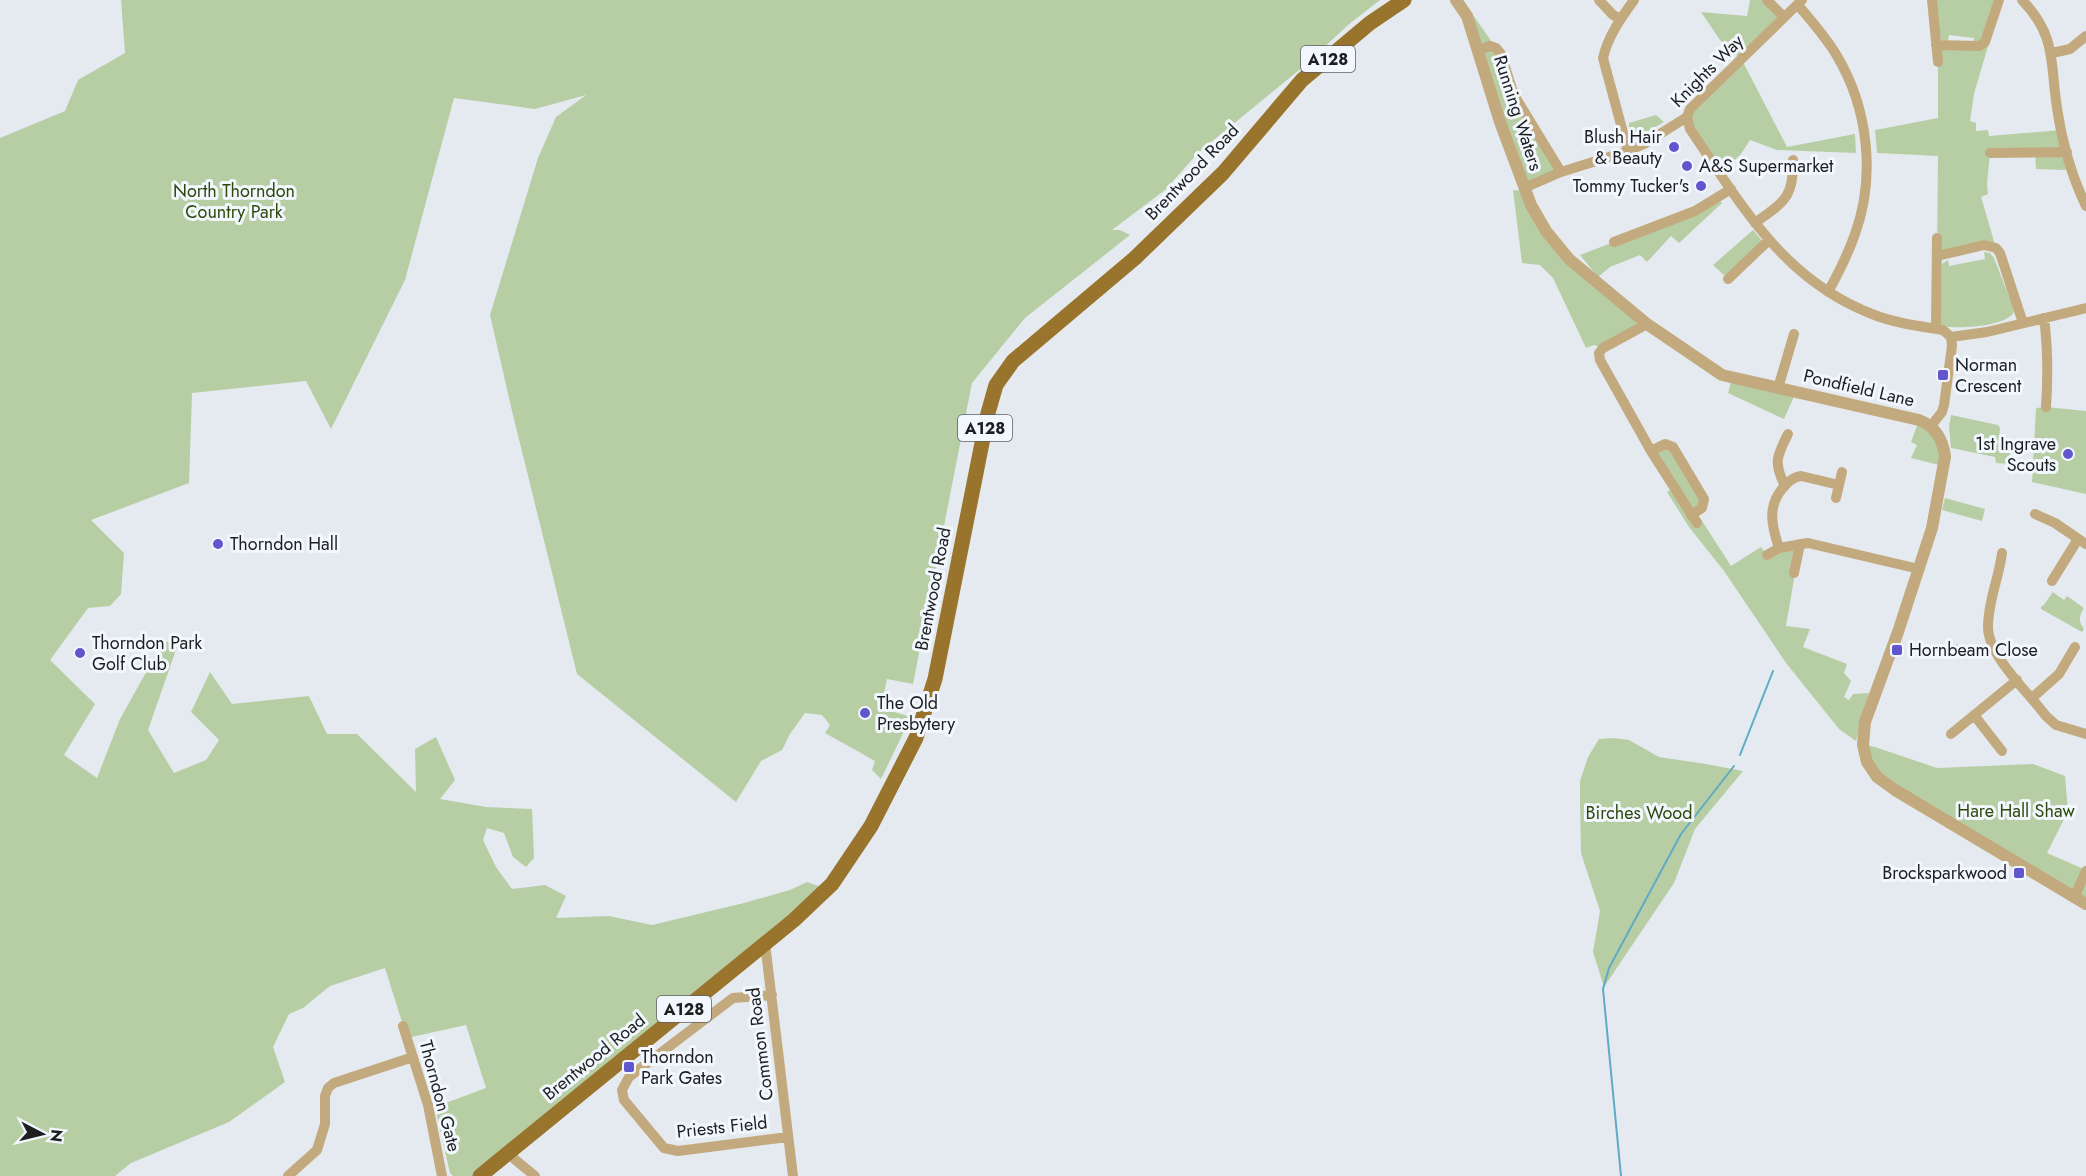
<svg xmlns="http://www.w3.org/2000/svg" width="2086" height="1176" font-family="Jost,sans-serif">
<rect width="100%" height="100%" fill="#e5eaf0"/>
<path fill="#b7cea4" d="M121 0H1380L1348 25 1304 66 1198 153 1165 190 1112 230H1120L1130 235 1025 318 972 383 913 684 887 679 881 708 911 717 881 779 872 770 875 761 825 733 830 725 822 715 805 713 790 734 782 750 761 761 736 802 577 674 512 411 490 315 538 158 556 117 586 95 535 109 454 98 405 280 331 429 306 381 192 393 189 483 91 520 124 553 121 594 110 606 88 608 50 660 95 704 64 755 97 778 120 719 164 640 177 647 148 730 174 773 206 760 219 740 191 712 210 672 232 704 309 696 327 734H357L416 792 415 749 436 737 455 780 440 799 486 807 532 809 534 858 526 867 513 857 504 833 487 828 483 840 496 867 512 889 545 885 566 896 556 918 609 916 652 925 744 903 790 890 807 882 827 889 480 1176H453L450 1173 435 1107 486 1088 466 1025 407 1038 385 968 330 986 303 1008 289 1014 273 1047 285 1082 229 1122 131 1163 115 1176H0V138L65 111 78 80 125 53Z
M1750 0H1767L1784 17 1742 60 1787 147 1855 134 1856 153 1777 150 1750 140 1741 154 1721 174 1690 129V109L1742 60 1720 40 1701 12 1747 16Z
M1935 0H1996L1984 38 1973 45 1974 38 1949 35 1948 41 1941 40Z
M1471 12 1496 48 1507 73 1561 172 1524 188Z
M1985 45 1988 46 1974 94 1970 121 1976 123V131L1988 130 1989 136 2061 130 2069 165 2065 170 2036 169 2035 152 1990 153 1987 184 1988 194 1981 197 1996 248 1937 256 1938 156 1877 153 1875 130 1938 118V62L1942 50Z
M1656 115 1664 122 1638 137 1629 132V123Z
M1513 190 1524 191 1546 231 1647 324 1603 348 1594 345 1586 348 1553 278 1540 265 1522 263Z
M1718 198 1722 203 1679 243 1671 236 1647 262 1640 255 1610 267 1598 277 1580 255 1695 211Z
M1753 230 1765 244 1728 279 1713 265Z
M1984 252 1990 253 1994 258 2014 309 2013 314C2000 327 1960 329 1942 326L1940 323 1942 264 1948 260 1949 266 1985 259Z
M1732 378 1796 392 1784 419 1728 393Z
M2046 407 2086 411V494L2032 482 2036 408Z
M1951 415 1998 425 2000 428 1998 451 2010 453 2009 464 1996 463 1995 457 1951 448 1949 426Z
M1919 420 1931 426 1943 466 1911 458 1917 445 1911 442Z
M1665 444 1704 499 1697 513 1731 566 1761 547 1767 555 1800 544 1786 626 1810 629 1803 647 1847 664 1844 673 1851 681 1844 697 1849 700 1853 694 1869 693 1856 741 1839 729 1786 663 1724 571 1689 527 1667 492 1673 488 1651 451Z
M1945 498 1985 509 1982 521 1942 510Z
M2053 592 2064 600 2067 596 2084 608C2079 616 2078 621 2084 629L2082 632 2041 609V606H2043Z
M1613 738 1629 740 1659 757 1706 764 1743 771 1695 829 1674 883 1604 987 1593 952 1600 911 1581 853 1580 803V781L1588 757 1599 739Z
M1863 745 1875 747 1937 768 2033 764 2065 776 2068 811 2047 853 2086 870V904L1877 777Z"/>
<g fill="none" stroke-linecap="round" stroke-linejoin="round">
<path stroke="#5dabc4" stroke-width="2" d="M1740 755 1773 671
M1621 1176 1603 989 1609 968 1681 834 1734 766"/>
<path stroke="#c3aa7e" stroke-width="10" d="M1599 0 1613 15 1621 19
M1767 0 1784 17
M1932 0 1938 62
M2022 0C2057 36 2050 63 2057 108 2062 142 2071 175 2086 206
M1798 5C1811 21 1826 37 1837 56 1868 108 1876 176 1855 234 1848 254 1838 274 1828 292
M1936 45 1979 46 1985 42 1999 0
M1479 50 1490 46 1496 48 1501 54 1514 95 1561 172
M2052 53 2070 49 2086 36
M1687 117 1690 129C1741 204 1782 279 1872 314 1894 323 1919 326 1943 330L1951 337
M1628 151 1603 58C1608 36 1621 18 1634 0
M1990 153 2067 152
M1524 188 1561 172 1628 151 1644 144 1687 117 1690 109 1802 0
M1755 223C1783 202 1794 199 1793 160
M1614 242 1695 211 1731 189
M1937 256 1984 245 1996 248 2000 253 2023 323
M1728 279 1768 241
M2044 318C2048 348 2048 377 2046 407
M1647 324 1603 348 1599 353 1600 360 1651 451 1697 523
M1936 329 1937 238
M1951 337 1987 332 2086 308
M1778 388 1794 334
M1931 426 1942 412 1944 405 1952 346 1951 337
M1651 451 1665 444 1673 447 1704 499 1702 508 1691 515
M1785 486C1773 462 1777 456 1788 434
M1836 498 1842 472
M2035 514 2055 523 2086 544
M1779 548C1772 527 1767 507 1782 489 1788 482 1793 477 1801 476L1839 485
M2002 553C1999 578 1988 601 1988 627 1988 656 2029 693 2046 716L2056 725 2086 734
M1767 555 1779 548 1808 543 1919 569
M1794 573 1800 544
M2052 581 2078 539
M1954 649 1969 653 1993 647
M2032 698 2059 674 2075 647
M1974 715 2002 751
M1951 734 2017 680
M2074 898 2086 871
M765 943 793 1176
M772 995 733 998 629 1077 622 1090 624 1100 664 1148 678 1151 788 1137
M403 1026 428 1105 442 1176
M506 1152 535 1176
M288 1176 317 1150 325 1124V1096L328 1088 334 1083 413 1057"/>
<path stroke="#c3aa7e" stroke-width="12" d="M1456 0 1467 16 1500 122 1531 205 1546 231 1569 259 1647 324 1722 375 1919 420C1935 426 1943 440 1945 457L1932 528 1898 632 1865 722 1863 745 1867 762 1877 777 1895 790 2086 904"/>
<path stroke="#99742d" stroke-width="15" d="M480 1176 794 920 832 884 871 826 916 738 935 679 988 413 996 385 1013 361 1135 258 1223 173 1302 80 1370 23 1404 0"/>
</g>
<g fill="#6256cf" stroke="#f2f7fd" stroke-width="2">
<circle cx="1674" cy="147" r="6"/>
<circle cx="1687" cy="166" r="6"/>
<circle cx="1701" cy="186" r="6"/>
<rect x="1937" y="369" width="12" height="12" rx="3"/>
<circle cx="2068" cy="454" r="6"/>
<circle cx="218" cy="544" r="6"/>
<rect x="1891" y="644" width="12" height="12" rx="3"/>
<circle cx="80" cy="653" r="6"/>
<circle cx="865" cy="713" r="6"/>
<rect x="2013" y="867" width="12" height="12" rx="3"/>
<rect x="623" y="1061" width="12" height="12" rx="3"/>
</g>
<g text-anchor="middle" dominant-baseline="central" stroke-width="6" stroke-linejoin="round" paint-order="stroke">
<g fill="#f2f7fd" stroke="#5c5f62" stroke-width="1.5">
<rect x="1301" y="46" width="54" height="26" rx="4.5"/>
<rect x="958" y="415" width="54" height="26" rx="4.5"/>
<rect x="657" y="996" width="54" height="26" rx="4.5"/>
</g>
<g font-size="16" font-weight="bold" fill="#1c1e20">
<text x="1328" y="59">A128</text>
<text x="985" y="428">A128</text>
<text x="684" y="1009">A128</text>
</g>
<g font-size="18" fill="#1c1e20" stroke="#f2f7fd">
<text transform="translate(1707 71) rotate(-45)">Knights Way</text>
<text transform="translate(1518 113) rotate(72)">Running Waters</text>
<text transform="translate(1192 172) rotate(-46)">Brentwood Road</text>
<text transform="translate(1859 388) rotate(13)">Pondfield Lane</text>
<text transform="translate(933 589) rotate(-79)">Brentwood Road</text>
<text transform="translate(760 1044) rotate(-97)">Common Road</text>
<text transform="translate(594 1057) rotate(-39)">Brentwood Road</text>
<text transform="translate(440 1096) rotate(75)">Thorndon Gate</text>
<text transform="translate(722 1127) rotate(-6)">Priests Field</text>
</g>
<g font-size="18" fill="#1c1e20" stroke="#f2f7fd" text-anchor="start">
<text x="1662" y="137" text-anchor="end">Blush Hair<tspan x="1662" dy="21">&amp; Beauty</tspan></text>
<text x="1699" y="166">A&amp;S Supermarket</text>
<text x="1689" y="186" text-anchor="end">Tommy Tucker's</text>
<text x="1955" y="365">Norman<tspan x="1955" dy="21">Crescent</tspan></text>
<text x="2056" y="444" text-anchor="end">1st Ingrave<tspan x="2056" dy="21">Scouts</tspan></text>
<text x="230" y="544">Thorndon Hall</text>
<text x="92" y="643">Thorndon Park<tspan x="92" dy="21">Golf Club</tspan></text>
<text x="1909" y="650">Hornbeam Close</text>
<text x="877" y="703">The Old<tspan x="877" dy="21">Presbytery</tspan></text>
<text x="2007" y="873" text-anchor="end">Brocksparkwood</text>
<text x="641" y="1057">Thorndon<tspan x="641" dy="21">Park Gates</tspan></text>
</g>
<g font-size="18" fill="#2d490b" stroke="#f2f7fd">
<text x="234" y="191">North Thorndon<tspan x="234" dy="21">Country Park</tspan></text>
<text x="2016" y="811">Hare Hall Shaw</text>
<text x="1639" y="813">Birches Wood</text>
</g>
</g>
<g transform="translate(42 1134) rotate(97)" stroke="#f2f7fd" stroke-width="4.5" paint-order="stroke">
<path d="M0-4.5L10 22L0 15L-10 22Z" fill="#1c1e20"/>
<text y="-9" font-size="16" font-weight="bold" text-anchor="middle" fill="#1c1e20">N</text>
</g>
</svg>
